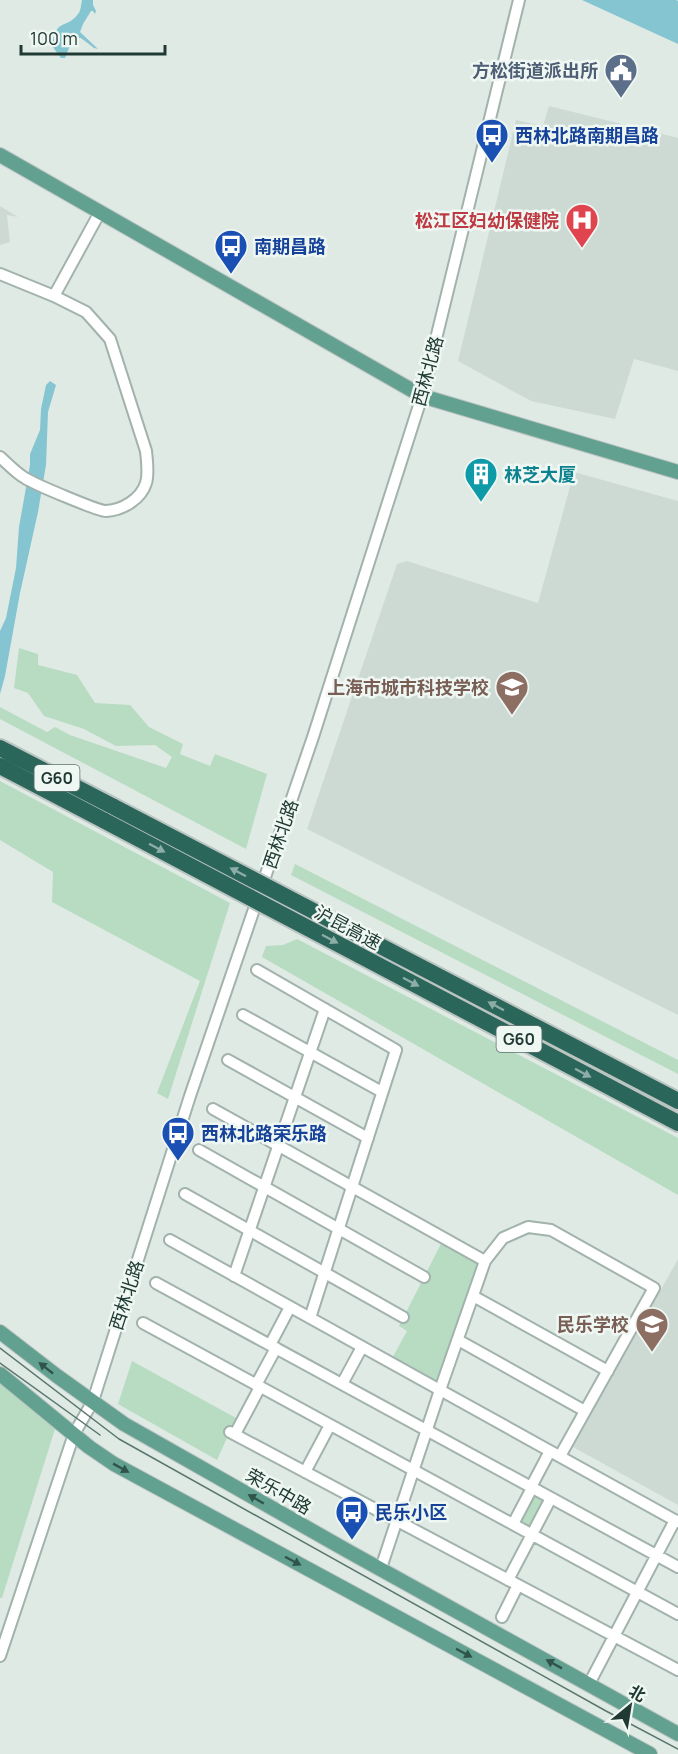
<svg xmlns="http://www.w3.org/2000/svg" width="678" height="1754" font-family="Manrope,'Noto Sans SC',sans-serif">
<rect width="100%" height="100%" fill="#dfeae5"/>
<path fill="#cddad4" d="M549 106 678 138V371L634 359 615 419 531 401 458 361 516 120 543 126Z
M0 206 18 217 7 215 10 242 0 245Z
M574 472 678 501V1015L307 829 397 564 407 561 538 603Z
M678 1259V1505L573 1447Z"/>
<path fill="#b7dcc1" d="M19 648 38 654V665L77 675 95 703 130 705 149 727 183 744 180 754 210 766 215 754 267 774 246 849 0 719V707L47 732 55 727 70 735 166 768 172 757 155 745 116 746 84 729 44 716 28 693 14 688Z
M0 781 230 903 168 1099 157 1093 200 981 52 902 53 872 0 840Z
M295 864 678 1060V1074L291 875Z
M297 939 678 1138V1195L262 957 266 946 283 945Z
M444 1238 485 1261 440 1390 390 1362 407 1331 399 1326Z
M132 1361 236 1418 217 1460 118 1404Z
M0 1382 51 1423 55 1429 2 1598H0Z
M532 1488 551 1498 531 1534 513 1524Z"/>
<path fill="#85c5d1" d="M82 0H93V5L96 11 95 14 93 11H91L83 24 80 32 98 49 94 48 81 38H78L69 48 65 58H61L52 46C56 17 66 30 78 14 81 11 81 4 82 0Z
M582 0H676L678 1V44Z
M50 381 56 385 48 412 46 465 38 512 20 593 5 676 0 694V631L6 618 16 568 19 527 30 465V454L40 430 41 409 46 385Z"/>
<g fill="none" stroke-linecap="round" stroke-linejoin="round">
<g stroke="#a2b2ac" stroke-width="14">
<path id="minor" d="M0 274 54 296 86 312 110 339 146 451C147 462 149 473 146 483 141 499 123 510 106 511 98 511 34 484 25 478 16 473 8 464 0 457
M54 296 100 212
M257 970 396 1050 310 1318
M243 1015 382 1092
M228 1060 368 1138
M213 1109 485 1261 440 1390 678 1522
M199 1150 424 1277
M185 1194 403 1317
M170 1240 440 1390 381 1568
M485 1261 503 1238 528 1227 551 1230 654 1288 560 1456
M234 1276 325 1009
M156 1283 678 1567
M473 1296 608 1371
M143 1323 678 1614
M458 1340 585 1411
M270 1345 290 1307
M342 1384 362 1347
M256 1385 276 1348
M230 1432 678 1670
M235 1434 260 1387
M305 1472 330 1425
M531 1487 550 1451
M513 1524 532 1488
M508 1580 551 1498
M502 1617 518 1585
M0 1656 74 1434 93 1401 190 1096 313 737 422 396 519 0
M589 1684 675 1520"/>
</g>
<g stroke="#bcc4c2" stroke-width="16">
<path id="major" d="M0 155 422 396 678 472
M0 1332 57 1376 124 1424 346 1550 678 1734
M0 1374 89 1447 114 1464 650 1754"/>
</g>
<g stroke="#bcc4c2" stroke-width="20">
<path id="highway" d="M0 748 114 807
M0 766 105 821
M365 938 678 1101
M359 955 678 1123"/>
</g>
<use href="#minor" stroke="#fff" stroke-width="10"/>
<use href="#major" stroke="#62a090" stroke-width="14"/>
<use href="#highway" stroke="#2b665a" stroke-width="16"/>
<path stroke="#5a766e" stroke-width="1.5" d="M0 1348 119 1439 606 1711 678 1749
M0 1363 100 1435"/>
<g stroke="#bcc4c2" stroke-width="20" stroke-linecap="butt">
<path id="highway-bridge" d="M114 807 365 938
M105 821 359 955"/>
</g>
<use href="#highway-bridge" stroke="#2b665a" stroke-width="16"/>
</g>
<defs><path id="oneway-solid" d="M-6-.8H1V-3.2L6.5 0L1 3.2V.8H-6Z" transform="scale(1.5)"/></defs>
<g fill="#8daea6">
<use href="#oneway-solid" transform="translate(157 848) rotate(28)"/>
<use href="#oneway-solid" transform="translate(238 872) rotate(-152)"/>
<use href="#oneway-solid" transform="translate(330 939) rotate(28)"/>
<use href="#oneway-solid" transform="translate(411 982) rotate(28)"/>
<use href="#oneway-solid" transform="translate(496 1006) rotate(-152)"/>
<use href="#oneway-solid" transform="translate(583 1073) rotate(28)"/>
</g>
<g fill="#30544a">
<use href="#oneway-solid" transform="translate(46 1368) rotate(-142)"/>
<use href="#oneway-solid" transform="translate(121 1468) rotate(29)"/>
<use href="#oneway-solid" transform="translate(256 1499) rotate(-150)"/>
<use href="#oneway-solid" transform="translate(293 1561) rotate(28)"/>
<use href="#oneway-solid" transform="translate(464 1653) rotate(28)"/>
<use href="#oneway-solid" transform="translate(554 1664) rotate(-151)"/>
</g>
<defs>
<g id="civic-pin" transform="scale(1.725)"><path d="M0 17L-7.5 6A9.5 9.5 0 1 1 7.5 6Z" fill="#5c6f8a" stroke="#eff7f3"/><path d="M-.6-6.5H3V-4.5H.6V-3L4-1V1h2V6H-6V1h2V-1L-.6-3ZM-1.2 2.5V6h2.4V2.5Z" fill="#fff"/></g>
<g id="bus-pin" transform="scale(1.725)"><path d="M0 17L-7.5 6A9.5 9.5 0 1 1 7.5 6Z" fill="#1a4fb4" stroke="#eff7f3"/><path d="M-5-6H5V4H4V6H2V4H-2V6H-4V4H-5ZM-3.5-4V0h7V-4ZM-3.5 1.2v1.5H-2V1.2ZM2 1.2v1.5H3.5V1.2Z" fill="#fff"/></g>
<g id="hospital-pin" transform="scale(1.725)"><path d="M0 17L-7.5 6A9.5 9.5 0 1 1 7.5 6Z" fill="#e0444e" stroke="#eff7f3"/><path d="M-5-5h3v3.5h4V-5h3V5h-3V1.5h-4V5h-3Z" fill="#fff"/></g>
<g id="building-pin" transform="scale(1.725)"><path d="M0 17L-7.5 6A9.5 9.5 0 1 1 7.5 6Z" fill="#0f9aa8" stroke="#eff7f3"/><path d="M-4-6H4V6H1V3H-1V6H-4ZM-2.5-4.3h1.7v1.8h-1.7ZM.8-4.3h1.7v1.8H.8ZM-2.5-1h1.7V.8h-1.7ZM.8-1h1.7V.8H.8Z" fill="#fff"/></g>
<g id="school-pin" transform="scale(1.725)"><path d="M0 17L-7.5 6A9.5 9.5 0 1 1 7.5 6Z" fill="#8d6e63" stroke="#eff7f3"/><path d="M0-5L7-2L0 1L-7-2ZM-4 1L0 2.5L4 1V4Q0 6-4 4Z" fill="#fff"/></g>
</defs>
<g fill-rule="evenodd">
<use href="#civic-pin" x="621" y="70"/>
<use href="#bus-pin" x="492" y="135"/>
<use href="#hospital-pin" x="582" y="220"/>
<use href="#bus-pin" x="231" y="246"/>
<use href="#building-pin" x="481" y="474"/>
<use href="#school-pin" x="512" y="687"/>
<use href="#bus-pin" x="178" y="1133"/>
<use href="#school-pin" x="652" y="1324"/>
<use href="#bus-pin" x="352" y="1512"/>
</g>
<g text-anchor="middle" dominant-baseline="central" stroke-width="5" stroke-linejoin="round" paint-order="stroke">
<g fill="#eff7f3" stroke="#5e736d" stroke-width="1.5">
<rect x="34.5" y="765" width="45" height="26" rx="4.5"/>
<rect x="496.5" y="1026" width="45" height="26" rx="4.5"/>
</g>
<g font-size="16" font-weight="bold" fill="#203a33">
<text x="57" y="778">G60</text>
<text x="519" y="1039">G60</text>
</g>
<g font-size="18" font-weight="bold" fill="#4e5e75" stroke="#eff7f3" text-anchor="end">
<text x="598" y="70">方松街道派出所</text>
</g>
<g font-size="18" font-weight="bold" fill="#164399" stroke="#eff7f3" text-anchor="start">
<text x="515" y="135">西林北路南期昌路</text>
<text x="254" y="246">南期昌路</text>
<text x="201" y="1133">西林北路荣乐路</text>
<text x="375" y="1512">民乐小区</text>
</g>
<g font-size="18" font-weight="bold" fill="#be3a42" stroke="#eff7f3" text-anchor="end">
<text x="559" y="220">松江区妇幼保健院</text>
</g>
<g font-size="18" fill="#203a33" stroke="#eff7f3">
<text transform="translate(427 371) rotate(-75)">西林北路</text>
<text transform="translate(280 834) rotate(-71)">西林北路</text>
<text transform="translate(348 927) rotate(28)">沪昆高速</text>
<text transform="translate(126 1295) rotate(-72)">西林北路</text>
<text transform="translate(279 1491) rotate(30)">荣乐中路</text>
</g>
<g font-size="18" font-weight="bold" fill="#0d838f" stroke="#eff7f3" text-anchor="start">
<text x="504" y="474">林芝大厦</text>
</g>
<g font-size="18" font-weight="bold" fill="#785e54" stroke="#eff7f3" text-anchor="end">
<text x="489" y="687">上海市城市科技学校</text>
<text x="629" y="1324">民乐学校</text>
</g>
</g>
<g transform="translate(630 1706) rotate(30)" stroke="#eff7f3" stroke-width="4.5" paint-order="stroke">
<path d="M0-4.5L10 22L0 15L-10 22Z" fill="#203a33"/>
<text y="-9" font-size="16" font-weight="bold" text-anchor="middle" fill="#203a33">北</text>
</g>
<path d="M21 45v9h144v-9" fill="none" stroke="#203a33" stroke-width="3"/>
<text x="30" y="45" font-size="18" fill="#203a33" stroke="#eff7f3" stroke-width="4.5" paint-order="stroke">100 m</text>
</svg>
